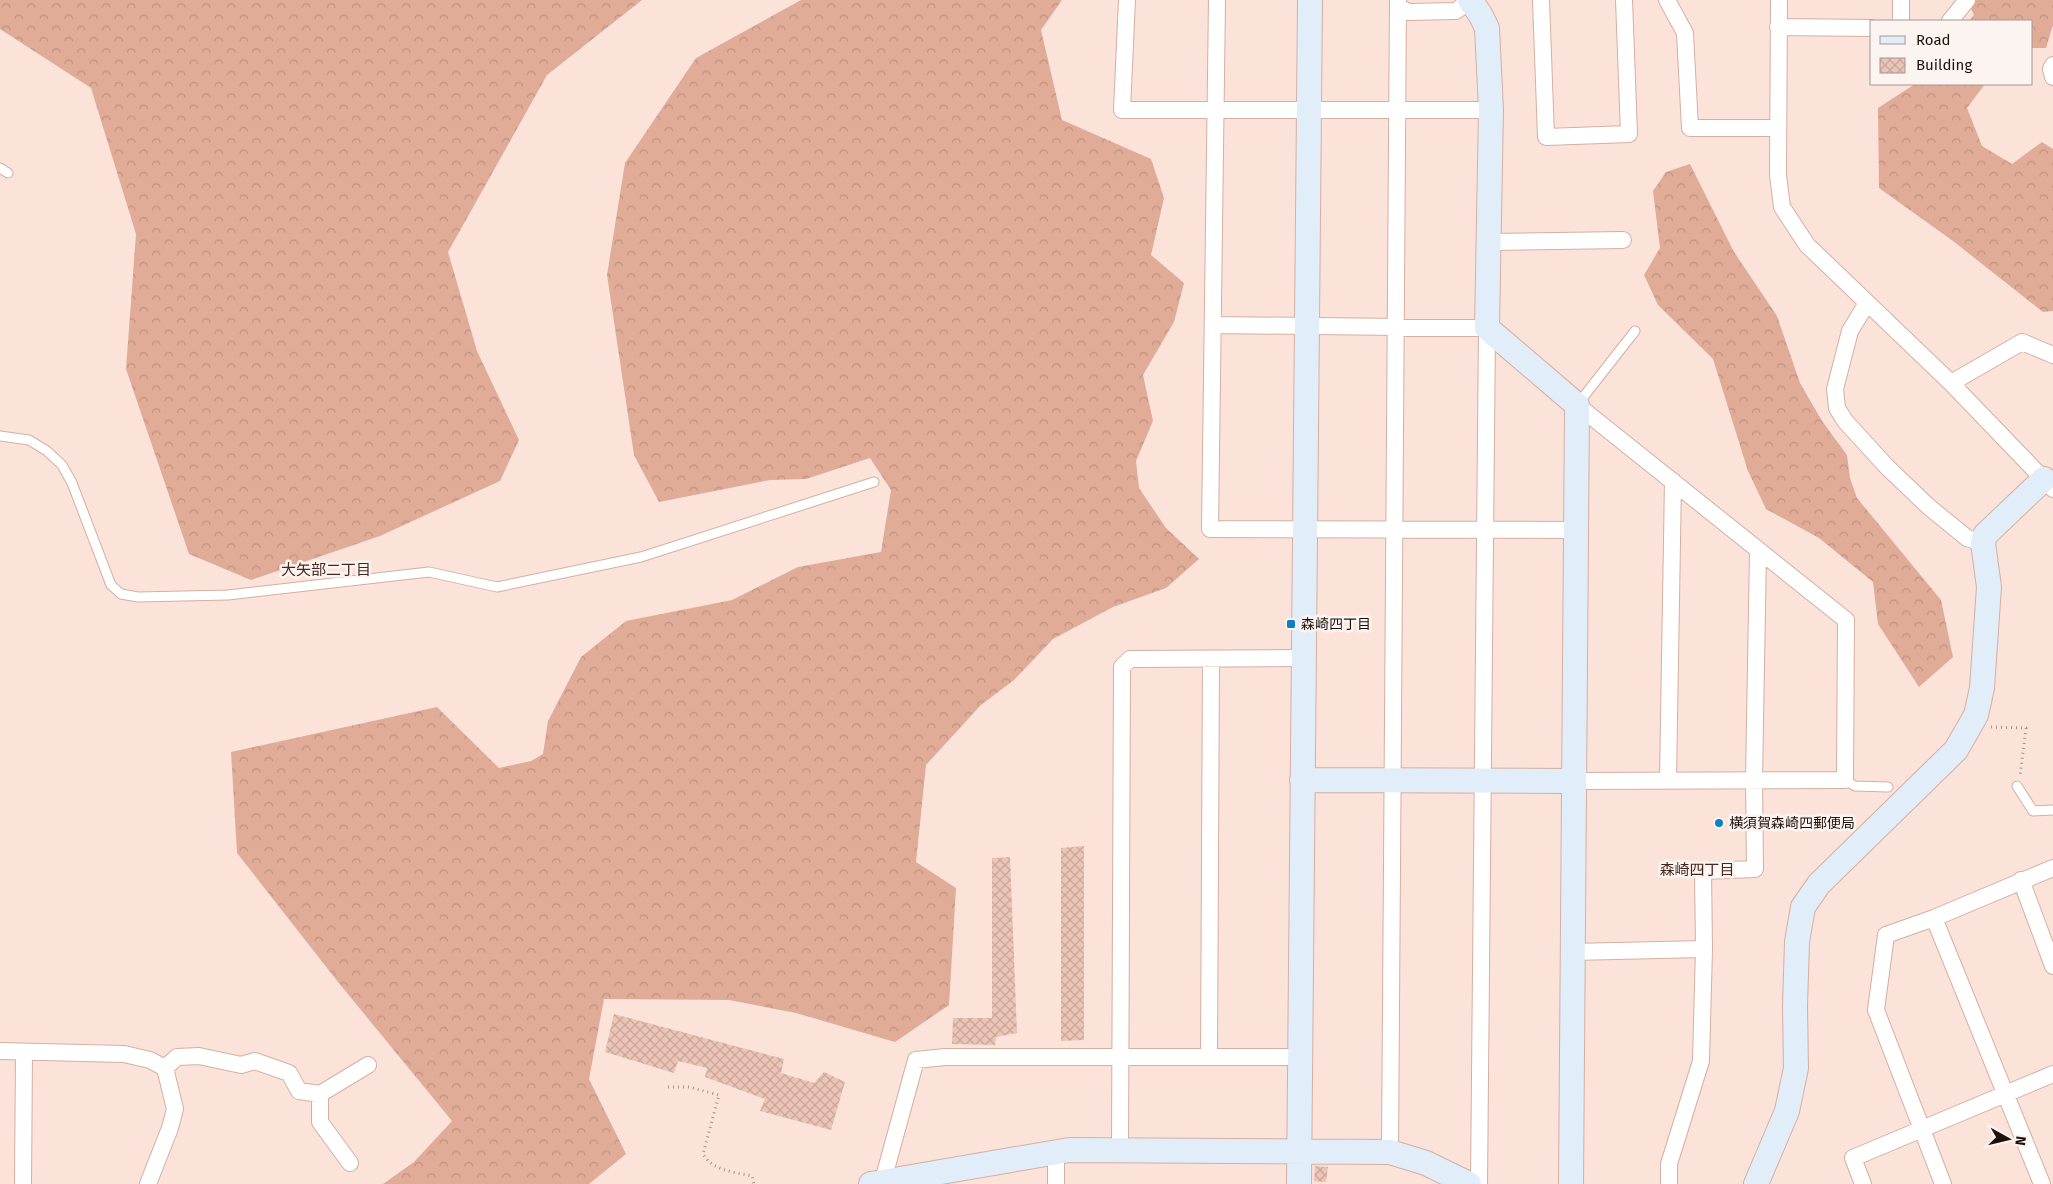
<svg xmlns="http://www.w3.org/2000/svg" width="2053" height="1184" font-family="'Fira Sans','Noto Sans JP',sans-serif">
<defs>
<pattern id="forest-crowns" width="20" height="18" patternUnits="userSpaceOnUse" patternTransform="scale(1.25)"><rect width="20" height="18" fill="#e0ab97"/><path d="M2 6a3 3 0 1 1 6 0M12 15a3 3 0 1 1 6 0" fill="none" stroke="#c09281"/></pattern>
<pattern id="building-cross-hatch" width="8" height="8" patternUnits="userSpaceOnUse" patternTransform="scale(1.25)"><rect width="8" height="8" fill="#ebc4b6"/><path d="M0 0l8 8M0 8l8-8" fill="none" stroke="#c9a79b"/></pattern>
</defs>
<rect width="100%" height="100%" fill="#fbe3da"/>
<path fill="url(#forest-crowns)" d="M0 0H642L547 75 448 252 477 351 519 440 500 481 380 536 251 580 189 554 126 369 136 234 91 88 0 29Z
M801 0H1062L1041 30 1062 120 1151 159 1164 198 1151 255 1184 283 1174 322 1143 375 1153 421 1136 461 1139 488 1166 528 1199 559 1166 588 1113 607 1053 639 1014 680 981 705 926 765 916 862 956 888 949 1005 895 1042 796 1013 729 1000 604 999 589 1079 626 1154 589 1184H383L414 1162 452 1121 338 982 237 853 231 752 437 707 499 768 531 761 543 754 548 721 581 657 626 621 732 600 798 567 881 552 891 490 870 458 806 479 770 480 659 502 634 455 607 275 625 163 696 58Z
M1967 0H2053V25L2046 48H2032V21H1969L1974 15Z
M1915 84H1985L1967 108 1982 146 2012 164 2042 142 2053 149V311L2043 312 1953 241 1879 188 1878 108Z
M1690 164 1734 252 1777 316 1800 383 1822 421 1847 455 1850 478 1857 498 1941 600 1953 657 1919 687 1878 624 1873 582 1819 538 1766 509 1748 471 1713 359 1658 305 1644 275 1660 248 1653 191 1666 172Z"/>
<path fill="url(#building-cross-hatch)" d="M1084 846V1040L1061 1041V848Z
M1010 857 1017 1033 996 1037 995 1045 952 1044 953 1018H992V858Z
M614 1014 784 1059 781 1073 814 1083 824 1072 845 1082 831 1130 760 1111 765 1099 705 1077 707 1068 678 1061 674 1073 605 1052Z
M1315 1166 1328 1167 1326 1182 1314 1181Z"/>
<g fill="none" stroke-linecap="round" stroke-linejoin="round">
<g stroke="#d5afa1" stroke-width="11">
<path id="lane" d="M0 168 8 173
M1577 405 1635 331
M0 436 29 440 47 451 62 465 72 483 111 585 121 594 138 597 228 595 429 572 497 587 641 557 874 482
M1845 780 1855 786 1888 787
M2017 786 2033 811 2053 810"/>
</g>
<g stroke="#d5afa1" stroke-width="18">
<path id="street" d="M1127 0 1122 110H1491
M1217 0 1210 529 1576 530
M1541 0 1546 137 1629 134 1624 0
M1667 0 1685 33 1690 128H1778
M1779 0 1778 175 1782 207 1807 245 1951 383 2053 489
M1398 6 1408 12 1456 11 1470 0
M1901 21V0
M1950 21 1967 0
M1778 27 1872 28
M2053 65 2051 69 2053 77
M1489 242 1623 240
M1867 303 1850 331 1835 389 1837 408 1845 421 1887 467 1929 507 1967 538 1983 543
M1214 325 1487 328 1479 1184
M1951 383 2022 342 2053 355
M1668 780 1673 481
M1574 781 1845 780 1846 620 1577 405
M2021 880 2053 966
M1934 918 2042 1184
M1572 952 1704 949
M0 1051 124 1054 150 1060 165 1068 175 1109 170 1128 148 1184
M1209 1056 1211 659
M165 1068 177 1057 199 1056 241 1065 255 1061 289 1073 299 1091 320 1094 368 1065
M320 1094V1122L350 1163
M1120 1150 1122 667 1130 659 1302 658
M1056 1151V1184
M1390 1152 1398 0
M23 1184 24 1052
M882 1184 916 1060 945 1057H1300
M1669 1184V1164L1701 1061 1704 949 1703 871 1755 869 1754 780 1758 551
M1863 1184 1853 1158 2053 1074
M1943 1184 1876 1010 1886 935 1934 918 2053 868"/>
</g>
<g stroke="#d5afa1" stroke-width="26">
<path id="secondary" d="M1470 0 1480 14 1487 28 1491 110 1487 328 1577 405 1571 1184
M1302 780 1574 781
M871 1184 1069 1150 1390 1152 1426 1163 1469 1184
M1299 1184 1310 0
M1756 1184 1787 1111 1796 1068 1795 1006 1797 942 1803 907 1819 884 1956 750 1976 715 1982 688 1989 587 1983 543 1985 535 2044 479"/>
</g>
<path stroke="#a5928a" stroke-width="3" stroke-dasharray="1 4" stroke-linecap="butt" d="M1991 727 2026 728 2020 776
M668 1087H689L719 1095 703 1154C713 1171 734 1172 752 1176L754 1184"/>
<use href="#lane" stroke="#fff" stroke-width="9"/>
<use href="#street" stroke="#fff" stroke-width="16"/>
<use href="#secondary" stroke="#e1edf9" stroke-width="24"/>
</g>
<g fill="#117ec8" stroke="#fcf4f1" stroke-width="2">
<rect x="1286" y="619" width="10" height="10" rx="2.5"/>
<circle cx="1719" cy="823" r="5"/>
</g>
<g text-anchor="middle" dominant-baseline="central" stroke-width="5" stroke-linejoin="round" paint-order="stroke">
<g font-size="14" fill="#1e110c" stroke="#fcf4f1" text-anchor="start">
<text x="1301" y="624">森崎四丁目</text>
<text x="1729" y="823">横須賀森崎四郵便局</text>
</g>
<g font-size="15" fill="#46281d" stroke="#fcf4f1">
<text x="326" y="570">大矢部二丁目</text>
<text x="1697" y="870">森崎四丁目</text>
</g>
</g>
<rect x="1870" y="20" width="162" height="65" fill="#fcf4f1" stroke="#a39995"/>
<rect x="1880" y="36" width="25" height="8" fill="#e1edf9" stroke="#a39995"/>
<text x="1916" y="45" font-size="15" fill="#1e110c">Road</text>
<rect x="1880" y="58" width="25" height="15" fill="url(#building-cross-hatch)" stroke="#a39995"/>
<text x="1916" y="70" font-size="15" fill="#1e110c">Building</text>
<g transform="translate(2008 1139) rotate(98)" stroke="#fcf4f1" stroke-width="4" paint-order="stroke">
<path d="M0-4L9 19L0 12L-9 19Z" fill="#1e110c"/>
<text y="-8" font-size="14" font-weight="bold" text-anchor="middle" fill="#1e110c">N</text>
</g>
</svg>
